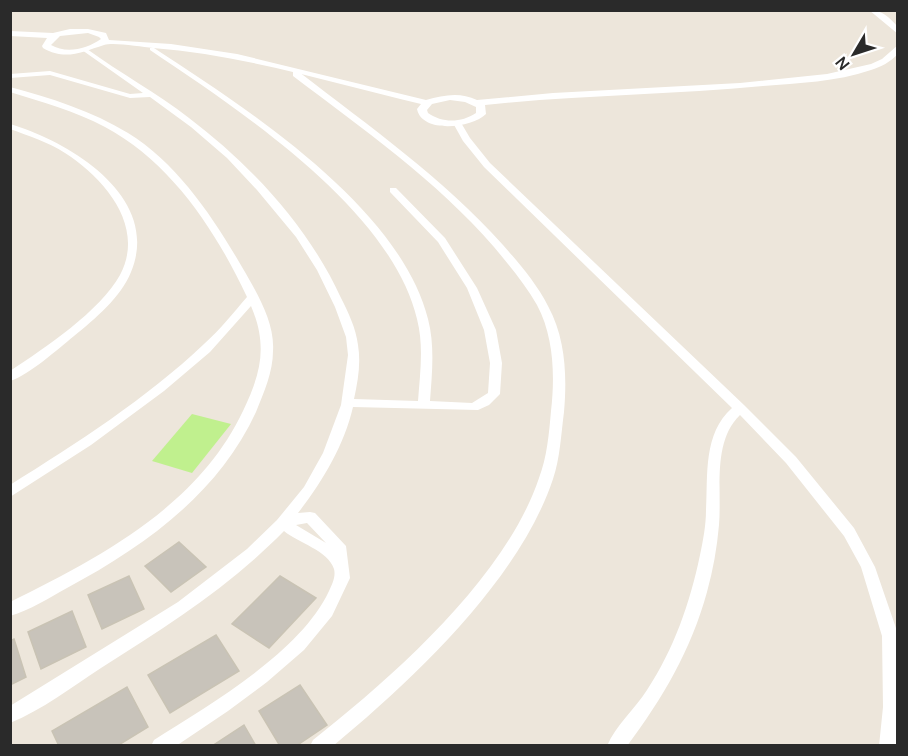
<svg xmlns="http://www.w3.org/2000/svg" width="908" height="756" font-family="Manrope,sans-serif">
<rect width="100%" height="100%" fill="#ede6db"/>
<path fill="#c0f08e" d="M192 414 231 424 192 473 152 461Z"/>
<path fill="#c8c3ba" stroke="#c9c3b4" stroke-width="1.5" d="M179 542 206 567 171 592 145 566Z
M129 576 144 609 102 629 88 595Z
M280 576 316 598 269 648 232 624Z
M72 611 86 647 41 669 28 632Z
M216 635 239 671 170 713 148 675Z
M14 639 26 677 10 685V641Z
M300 685 327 725 296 746H280L259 711Z
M127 687 148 727 117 746H59L52 731Z
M244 725 256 746H212Z"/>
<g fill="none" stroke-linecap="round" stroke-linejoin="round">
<path fill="#fff" fill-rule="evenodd" d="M150 48H154C246 108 400 207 428 319 435 346 432 374 430 401L472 403 488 393 490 363 484 330 467 288 438 242 390 192V188H396L445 238 477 288 496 330 502 363 500 394 489 405 478 410 353 407C344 446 322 482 298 513L310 512 315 513 346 546 350 578 332 616 304 650 267 682 228 711 176 746H151L154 740C210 704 300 653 329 591 332 584 336 577 334 569 328 550 298 543 284 531 228 588 168 625 101 668 72 687 42 710 10 723V706L178 602 247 549 277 520 304 487 323 453 341 405 348 355 346 337 335 307 317 270 296 237 257 190 227 158 191 127 150 97 130 98 50 75 10 78V74L50 71 130 94 143 93 82 50 87 49C120 73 157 93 189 118 251 165 308 226 341 298 348 312 356 328 358 345 361 363 358 381 354 399L418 401C420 374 424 346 417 319 391 209 239 110 150 50ZM307 523 326 543 296 525Z
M293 72H299C369 126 443 178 503 245 519 263 537 284 548 306 566 339 567 377 564 412 561 435 560 458 553 479 520 579 413 680 333 746H310L313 740C393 677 506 577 539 478 547 457 549 434 551 411 555 376 554 337 537 305 525 284 509 265 494 247 436 180 363 129 293 76Z
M10 87C51 98 92 111 128 133 178 164 213 217 242 267 256 291 275 322 273 351 273 372 264 392 256 412 218 494 145 546 67 588 49 598 30 610 10 616V602C101 557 198 506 243 411 261 373 268 346 251 306L210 352 164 391 91 445 10 497V485C77 443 146 399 204 344 220 330 233 313 247 297 216 231 171 162 105 127 75 111 42 102 10 92Z
M454 121H460L470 138 490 163 744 405 796 457 854 528 875 567 898 634 897 746H879L883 707 882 636 861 567 844 536 786 463 740 415C712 442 722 490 719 525 717 548 713 570 707 592 691 650 663 698 627 746H607C616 725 635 709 647 690 674 649 690 603 700 555 703 541 706 525 706 510 708 474 703 434 732 408L484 167 463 141 453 123Z
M10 124C70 142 162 197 131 272 121 297 95 319 74 336 58 349 29 375 10 381V371C45 348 100 311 120 275 146 226 104 178 65 153 48 142 29 136 10 129Z"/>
<path fill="#fff" fill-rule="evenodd" d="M869 10C882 10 889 17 898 27V34Z
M70 29H88L106 33 109 40 171 44 237 54 426 100C444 95 460 92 477 100L553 93 740 83 827 74 871 64 882 59 898 45V54C890 62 881 67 871 70 836 82 798 83 763 86 670 95 577 95 485 105L486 114C472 128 422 134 417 109L421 104C333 83 244 55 153 48 141 47 114 42 104 45 82 52 65 61 43 48L42 46 47 38 10 36V31L53 33ZM88 33 99 37 101 39C87 49 66 54 51 45L60 36ZM450 100 465 102 476 107V113C461 123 442 123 428 113L427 110 432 104Z"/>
</g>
<rect width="908" height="756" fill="none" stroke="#2a2a2a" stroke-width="24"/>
<g transform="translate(854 54) rotate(231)" stroke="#ffffff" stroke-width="4.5" paint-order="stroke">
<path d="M0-4.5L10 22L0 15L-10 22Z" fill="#2a2a2a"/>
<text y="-9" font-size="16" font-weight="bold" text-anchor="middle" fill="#2a2a2a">N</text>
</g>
</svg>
